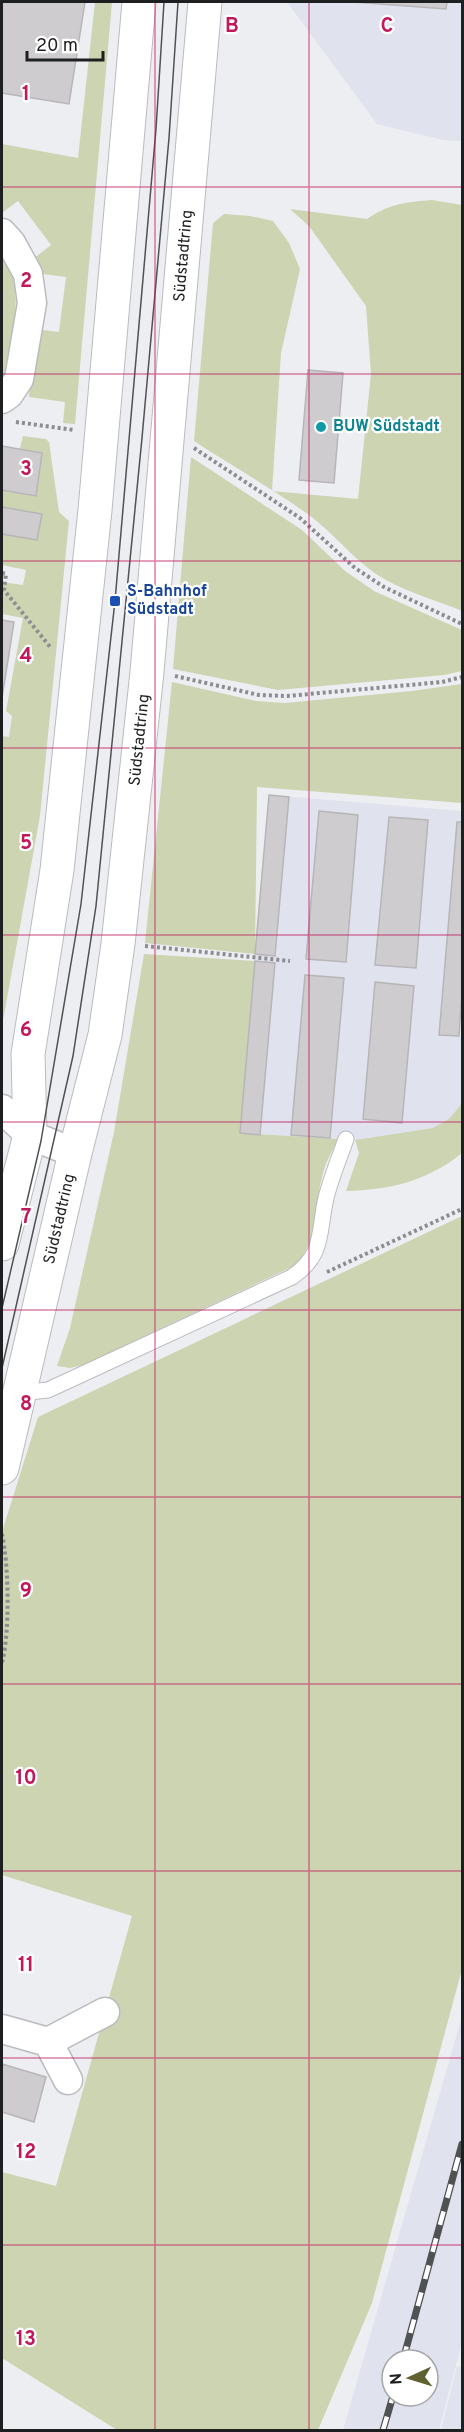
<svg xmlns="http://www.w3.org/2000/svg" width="464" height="2432" font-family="Overpass,sans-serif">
<rect width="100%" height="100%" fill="#edeef2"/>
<path fill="#e0e3ee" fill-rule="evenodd" d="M287 2H462V141L443 140 377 124Z
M269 795 462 811V992L459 1036 462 1037V1103L450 1118 433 1128 355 1140 240 1133Z
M462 2016V2342L439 2430H343ZM392 2360H428V2396H392Z
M457 2366 462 2367V2430H441Z"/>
<path fill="#ccd4b1" d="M95 2H112L75 424 63 423 65 402 29 397 35 329 59 332 66 277 43 274 32 260 51 245 18 201 2 213V144L78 158Z
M432 200 462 205V611C438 601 410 593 386 580 357 564 336 535 309 515 273 489 232 466 194 441L213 223 224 214 250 216 273 221 289 243 300 269 281 353 272 491 358 499 371 374 366 306 309 226 290 209 367 219C389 204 405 202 432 200Z
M2 257C28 290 10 337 4 375L2 376Z
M23 436 46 439 49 442 59 512 69 521 40 816 2 1026V736L9 737 12 716 6 711 23 618 2 614V582L23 585 26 570 2 565V534L37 540 41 514 2 507V490L36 495 42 453 20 449Z
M191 457 302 530 345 571 374 591 462 630V671L444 675 278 690 173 669Z
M172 682 256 701 285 703 412 691 462 684V803L257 787 255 954 145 943Z
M144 954 255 961 240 1133 338 1139C333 1150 326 1161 323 1173 314 1204 319 1242 294 1266L83 1365 70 1368 57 1366 70 1328 114 1132Z
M462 1103V1153C428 1181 389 1190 346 1191L359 1153 355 1140 433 1128 450 1118Z
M462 1216V1969L372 2303 318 2430H117L2 2358V2172L56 2186 132 1916 2 1875V1532L38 1417Z"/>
<path fill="#cecccf" stroke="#b7b5b8" stroke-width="1.5" d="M2 2H85L69 104 2 93Z
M353 2H447L446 9Z
M308 370 343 373 334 483 299 480Z
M2 446 42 453 36 496 2 490Z
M2 507 42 514 37 540 2 534Z
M2 620 14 622 2 698Z
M269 795 289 797 275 956 255 954Z
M319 811 358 815 346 962 306 959Z
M389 817 428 820 416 968 375 965Z
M457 822H462V992L459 1036 439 1035Z
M255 961 275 963 260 1135 240 1133Z
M305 975 344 978 330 1138 291 1135Z
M375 982 414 986 402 1123 363 1119Z
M2 2064 46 2077 34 2122 2 2112Z"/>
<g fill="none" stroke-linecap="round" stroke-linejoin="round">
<g stroke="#bbbbbf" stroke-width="17">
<path id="lane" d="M19 1393 48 1390 292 1277C325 1254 318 1233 326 1198 331 1178 339 1159 346 1139"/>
</g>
<g stroke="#bbbbbf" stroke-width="31">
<path id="street" d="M2 233 11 243 28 274 32 303 19 379 9 394 2 399
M2 1109 30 1135 75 1153
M2 2029 48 2042 68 2080
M48 2042 105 2012"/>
</g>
<g stroke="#bbbbbf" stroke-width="35">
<path id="secondary" d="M2 1244 30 1135 28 1054 57 870 95 510 139 2
M2 1468 75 1153 105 1035 118 944 147 672 205 2"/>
</g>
<path stroke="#8c8d90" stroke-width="4" stroke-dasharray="3 3" stroke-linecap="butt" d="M16 422 74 430
M194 448 300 518 355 568 384 587 462 624
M2 573 6 574 4 590 51 648
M175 676 259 695 287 696 442 682 462 677
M145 946 290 961
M327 1272 462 1209
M2 1534C9 1567 10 1631 2 1663"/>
<use href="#lane" stroke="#fff" stroke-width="15"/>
<use href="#street" stroke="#fff" stroke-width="28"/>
<use href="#secondary" stroke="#fff" stroke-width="33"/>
<path stroke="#505153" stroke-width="1.5" d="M2 1308 41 1141 81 904 115 601 156 129 164 2
M2 1368 73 1056 96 906 142 438 169 138 178 2"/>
<g stroke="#505153" stroke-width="7">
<path id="rail" d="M403 2360 462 2144
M383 2430 393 2396"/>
</g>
<use href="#rail" stroke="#fff" stroke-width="4.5" stroke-dasharray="14" stroke-linecap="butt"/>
</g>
<path fill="none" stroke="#c2185b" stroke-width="1.5" stroke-opacity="0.55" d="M155 2V2430M309 2V2430M2 187H462M2 374H462M2 561H462M2 748H462M2 935H462M2 1122H462M2 1310H462M2 1497H462M2 1684H462M2 1871H462M2 2058H462M2 2245H462"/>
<circle fill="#0f9aa8" stroke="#fff" stroke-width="2" cx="321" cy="427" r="6"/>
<rect fill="#1a4fb4" stroke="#fff" stroke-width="2" x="109" y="595" width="12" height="12" rx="3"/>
<g text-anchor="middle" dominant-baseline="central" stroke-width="4.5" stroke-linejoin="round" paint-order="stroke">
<g font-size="16" fill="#1e1f20" stroke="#fff">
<text transform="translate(184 256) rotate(-85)">Südstadtring</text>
<text transform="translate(140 740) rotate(-84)">Südstadtring</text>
<text transform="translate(60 1219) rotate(-77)">Südstadtring</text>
</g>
<g font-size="16" font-weight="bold" fill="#0d838f" stroke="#fff" text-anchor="start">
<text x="333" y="427">BUW Südstadt</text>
</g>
<g font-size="16" font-weight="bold" fill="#164399" stroke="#fff" text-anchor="start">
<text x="127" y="592">S-Bahnhof<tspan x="127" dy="18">Südstadt</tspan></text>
</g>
</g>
<g font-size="20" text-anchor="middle" font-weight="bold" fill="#c2185b" stroke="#fff" stroke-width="4.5" stroke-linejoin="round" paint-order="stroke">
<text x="232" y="32">B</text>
<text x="387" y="32">C</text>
<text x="26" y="100">1</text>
<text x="26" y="287">2</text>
<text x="26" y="475">3</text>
<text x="26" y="662">4</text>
<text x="26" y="849">5</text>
<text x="26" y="1036">6</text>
<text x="26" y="1223">7</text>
<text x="26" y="1410">8</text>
<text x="26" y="1597">9</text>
<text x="26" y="1784">10</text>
<text x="26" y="1971">11</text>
<text x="26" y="2158">12</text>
<text x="26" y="2345">13</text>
</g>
<rect width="464" height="2432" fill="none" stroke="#1e1f20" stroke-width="6"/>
<g transform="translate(410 2378) rotate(266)"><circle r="28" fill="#ffffff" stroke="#a5a5a6" stroke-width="1.5"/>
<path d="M0-4.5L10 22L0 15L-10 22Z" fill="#5f622f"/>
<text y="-9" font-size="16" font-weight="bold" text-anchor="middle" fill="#1e1f20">N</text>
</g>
<path d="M27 51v9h76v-9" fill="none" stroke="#1e1f20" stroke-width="3"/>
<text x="36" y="51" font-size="18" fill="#1e1f20" stroke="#ffffff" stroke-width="4.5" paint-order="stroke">20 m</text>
</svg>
